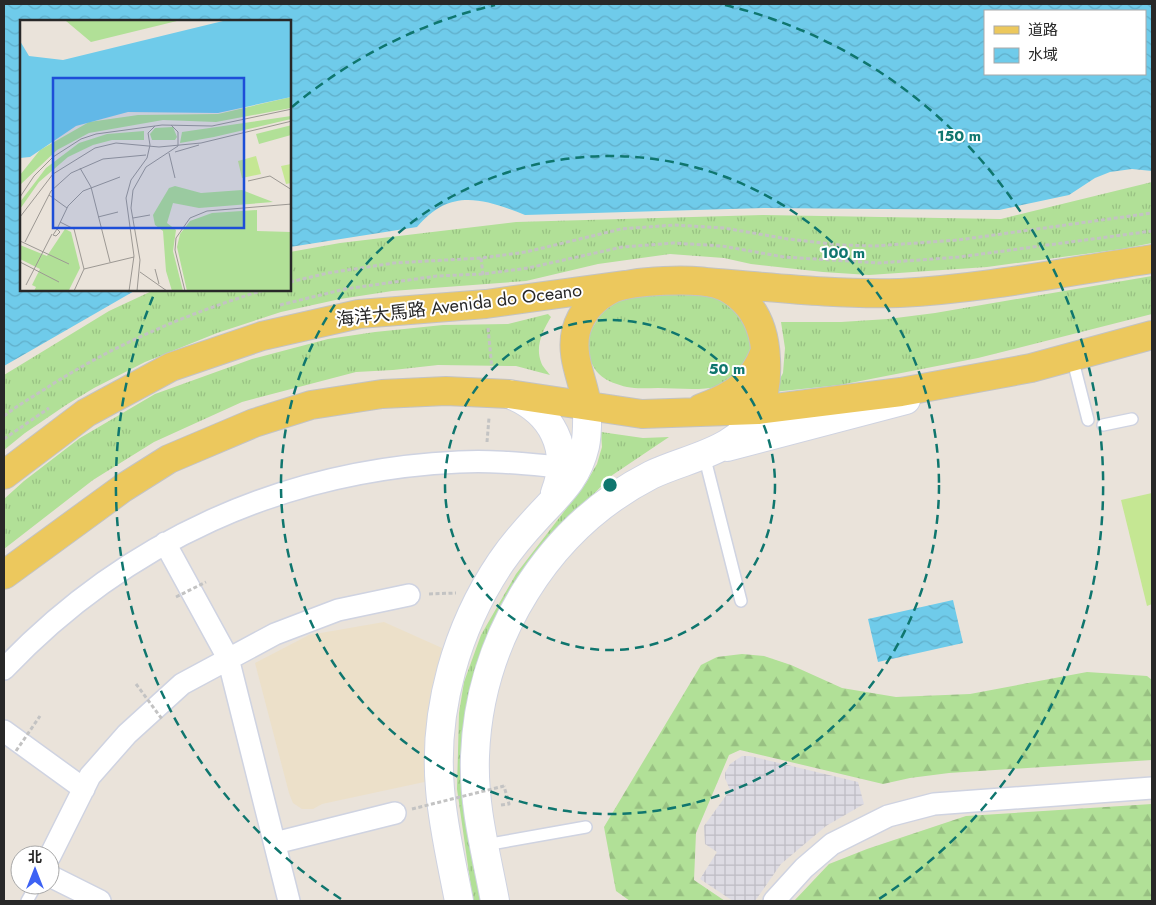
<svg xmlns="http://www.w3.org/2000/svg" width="1156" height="905" font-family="Jost,'Noto Sans SC',sans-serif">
<defs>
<pattern id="industrial-grid" width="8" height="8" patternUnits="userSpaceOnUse" patternTransform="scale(1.25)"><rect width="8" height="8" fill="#dddbe3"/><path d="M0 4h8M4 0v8" fill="none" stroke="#bebcc3"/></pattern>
<pattern id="grass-tufts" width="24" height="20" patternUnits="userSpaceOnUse" patternTransform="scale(1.25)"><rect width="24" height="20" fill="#b1e097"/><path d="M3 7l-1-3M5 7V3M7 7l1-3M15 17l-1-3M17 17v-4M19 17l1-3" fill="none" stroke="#98c082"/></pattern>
<pattern id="forest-firs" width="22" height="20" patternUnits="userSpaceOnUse" patternTransform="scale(1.25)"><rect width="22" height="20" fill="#b1e097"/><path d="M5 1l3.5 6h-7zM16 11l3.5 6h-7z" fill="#98c082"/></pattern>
<pattern id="water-waves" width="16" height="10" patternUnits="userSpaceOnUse" patternTransform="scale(1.25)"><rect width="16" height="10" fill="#6fcbea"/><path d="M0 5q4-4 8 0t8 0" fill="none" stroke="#60aec9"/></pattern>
</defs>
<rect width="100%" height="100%" fill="#eae3da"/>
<path fill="url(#industrial-grid)" d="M742 756H750L858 782 864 804 826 826 781 864 755 901H733L700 879 717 852 705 844 704 826 730 790 725 778V773L730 764Z"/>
<path fill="#ece0c9" d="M384 622 442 648 428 729 429 781 322 804 313 809H302L293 803 289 793 255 663 309 635Z"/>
<path fill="url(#grass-tufts)" d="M1152 182V243L1122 249 987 267 869 275 823 272 751 264 724 258 670 254 598 264 526 281 392 291 340 299 281 312 217 333 145 362 94 388 66 405 25 433 4 450V375L109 311 154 290H290V252L340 243 516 222 763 215 1001 219Z
M1152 276V314L978 358 840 385 773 392 783 373 785 348 781 322H841L888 319 935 313Z
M693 292 730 296 747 313 753 358C749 364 745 372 740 377 718 394 683 388 658 388 648 388 636 389 627 387 618 385 606 381 599 374 590 365 587 351 588 339 589 333 593 327 596 322 615 287 659 293 693 292Z
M548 314 551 317C543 330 535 346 541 362 542 366 547 371 550 375L516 366 438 365 393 370 356 372 242 402 154 442 93 480 4 549V499L24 481 80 438 155 394 252 359 328 339 375 332 443 325 508 324Z
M601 432 643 438 669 437 611 476 569 520 512 599 467 804 484 901H473L457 789 459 713 464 682 481 635 516 574 586 483 597 464 602 447Z"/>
<path fill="url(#forest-firs)" d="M742 654 764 656 791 665 842 688 896 697 970 694 1087 672 1147 676 1152 680V760L949 773 910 778 883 784 740 750 729 755 696 833 694 880 725 901H630L616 891 604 827 701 665 717 657Z
M1152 804V901H794L829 864 867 849 966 816Z"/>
<path fill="#c5e793" d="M1152 493V604L1147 606 1121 500Z"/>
<path fill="url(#water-waves)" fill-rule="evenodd" d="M4 4H1152V171L1132 169 1110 172 1095 178 1069 195 999 210 764 208 525 215C482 198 450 188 417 227L290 247V21H21V290H136L4 366ZM985 11H1145V74H985Z
M953 600 963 643 878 662 868 619Z"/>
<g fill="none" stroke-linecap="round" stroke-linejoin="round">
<g stroke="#cfd3e1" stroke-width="14">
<path id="lane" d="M1072 357 1088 420
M1103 425 1132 419
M704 455 741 601
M485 845 586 827
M27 901 36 885"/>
</g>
<g stroke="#cfd3e1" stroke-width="24">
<path id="street" d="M165 543 228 658 289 901
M4 669C126 541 283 470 459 462 493 460 527 464 561 467
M4 731 84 789
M275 843 395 813
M50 856 90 776 127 734 182 684 275 634 338 610 409 595
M50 876 100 901
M774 901 804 868 832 844 888 816 934 804 1152 788"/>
</g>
<g stroke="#cfd3e1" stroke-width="30">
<path id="secondary" d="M509 394C552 411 572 449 555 493
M727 447 906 400
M459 901C452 864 443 827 440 789 433 710 457 627 501 562 512 546 524 532 537 518 559 494 577 480 585 446 588 432 587 419 587 405
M495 901C486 853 473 805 475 756 479 639 547 528 651 475 688 457 740 452 758 410"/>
</g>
<g stroke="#c3c3c3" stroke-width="30">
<path id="primary" d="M706 282C770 287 835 295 900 293 983 289 1070 271 1152 259
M587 405C583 379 570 357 576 331 581 312 595 297 612 289 633 280 695 278 717 284 727 287 736 293 743 300 759 315 765 337 766 359 767 377 766 394 758 410
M701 408C733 396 752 385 765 351
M4 475 86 413 171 367 262 336 359 314 486 304 624 285
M4 575 123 488 169 459 254 423 311 405 382 394 446 391 509 394 642 414 758 410 901 392 1031 368 1152 335"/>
</g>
<path stroke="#c3c3c3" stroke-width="3" stroke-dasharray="4 2.5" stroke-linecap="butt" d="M481 258 483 275
M290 282 328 273 394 263 481 258 526 252 621 229 674 225 724 228 788 239 840 245 875 246 958 240 1152 213
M280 305 345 289 437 276 483 274 528 268 622 247 673 243 722 246 784 257 879 263 959 257 1152 231
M488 328 492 369
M4 416C18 405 34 396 48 387 115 344 189 313 264 290
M4 439 49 408
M487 442 489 418
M429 594 456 593
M501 805 509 804 504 786"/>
<use href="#lane" stroke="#fff" stroke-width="11"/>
<use href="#street" stroke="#fff" stroke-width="21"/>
<use href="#secondary" stroke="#fff" stroke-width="28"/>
<use href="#primary" stroke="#ecc85d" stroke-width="28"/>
<path stroke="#c3c3c3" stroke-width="3" stroke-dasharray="4 2.5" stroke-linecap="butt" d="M176 597 206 582
M136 684 162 719
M16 751 40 716
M412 809 504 786"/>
</g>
<g fill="none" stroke="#0f766e" stroke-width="2.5" stroke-dasharray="9 6">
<circle cx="610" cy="485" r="165"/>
<circle cx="610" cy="485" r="329"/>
<path d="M341 899A494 494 0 0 1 155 292M292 107A494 494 0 0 1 495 5M725 5A494 494 0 0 1 879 899"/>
</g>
<g text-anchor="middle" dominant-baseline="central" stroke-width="4" stroke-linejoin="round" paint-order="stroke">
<g font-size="18" fill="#282828" stroke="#fff">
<text transform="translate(459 305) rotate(-7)">海洋大馬路 Avenida do Oceano</text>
</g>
</g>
<g transform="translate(20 20)">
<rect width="271" height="271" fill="#eae3da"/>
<path d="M46 1H157L71 22ZM271 77V88L196 102 143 100 69 113 37 130 0 165V155L20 130 69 102 118 95 198 94ZM271 96V99L194 117 160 123 162 112ZM153 107 157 117 155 120H132L130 114 135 108ZM124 111V120H92L73 125 48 137 19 162 0 189V182L26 148 59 123 87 114ZM45 209 51 212 60 248 49 270 14 271 16 267 12 265 20 249 0 239V225L27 236Z" fill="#b1e097"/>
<path d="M272 105 271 115 239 124 236 114ZM155 166 181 173 222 170 253 182 179 188 153 183 147 203 156 210 153 231 163 271H152L146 251 143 211 135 205 133 195 149 168ZM237 190V211L271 212V271H167L157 227 160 214 170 201 192 193Z" fill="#b1e097"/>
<path d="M236 136 241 154 222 158 218 141ZM271 144V163L266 164 261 146Z" fill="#c5e793"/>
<path d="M203 1H271V77L198 93 108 92 56 106 10 137 0 138V21L9 36 43 40Z" fill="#6fcbea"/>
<path fill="none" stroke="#9c9893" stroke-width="1" d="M151 105 158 112V126M130 125 128 113 135 106M155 132 179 125M149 133 155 158M60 148 71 167 90 242M228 161 250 156 272 170M29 175 47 188M0 177 14 156 33 137 61 119 76 114 142 105 192 106 272 89M0 197 33 154 75 128 96 123 139 127 181 123 272 101M78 197 98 192M113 198 130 195M40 202 54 209 64 249M37 209 40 212 36 216 33 215 37 209 48 186 63 171 100 157M0 221 49 244M5 222 31 171 51 153 83 139 126 135M0 242 39 262M135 249 139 264M120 252 147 271M6 265 32 214M54 271 64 249 114 237M109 271 114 236 106 178 111 160 127 138 130 125M117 271 120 240 111 188 113 170 126 147 158 126M165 271 155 230 156 218 170 198 187 191 272 184"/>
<path fill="#1d4ed8" fill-opacity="0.15" stroke="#1d4ed8" stroke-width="2.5" d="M33 58H224V208H33Z"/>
<rect width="271" height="271" fill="none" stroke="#282828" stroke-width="2.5"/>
</g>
<circle cx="610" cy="485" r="8" fill="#0f766e" stroke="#fff" stroke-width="2.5"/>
<g font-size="15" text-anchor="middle" font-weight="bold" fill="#0f766e" stroke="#fff" stroke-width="4" stroke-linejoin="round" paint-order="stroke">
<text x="959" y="141">150 m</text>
<text x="843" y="258">100 m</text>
<text x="727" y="374">50 m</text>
</g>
<rect width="1156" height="905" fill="none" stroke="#282828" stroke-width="10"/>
<rect x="984" y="10" width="162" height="65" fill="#ffffff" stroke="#a9a9a9"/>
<rect x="994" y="26" width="25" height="8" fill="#ecc85d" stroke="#a9a9a9"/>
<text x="1028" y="35" font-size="15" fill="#282828">道路</text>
<rect x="994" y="48" width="25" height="15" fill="url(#water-waves)" stroke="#a9a9a9"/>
<text x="1028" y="60" font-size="15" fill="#282828">水域</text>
<g transform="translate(35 870)"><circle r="24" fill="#ffffff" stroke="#a9a9a9"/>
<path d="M0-4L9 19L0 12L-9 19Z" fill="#3d62f4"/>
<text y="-8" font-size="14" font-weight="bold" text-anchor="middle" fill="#282828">北</text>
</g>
</svg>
